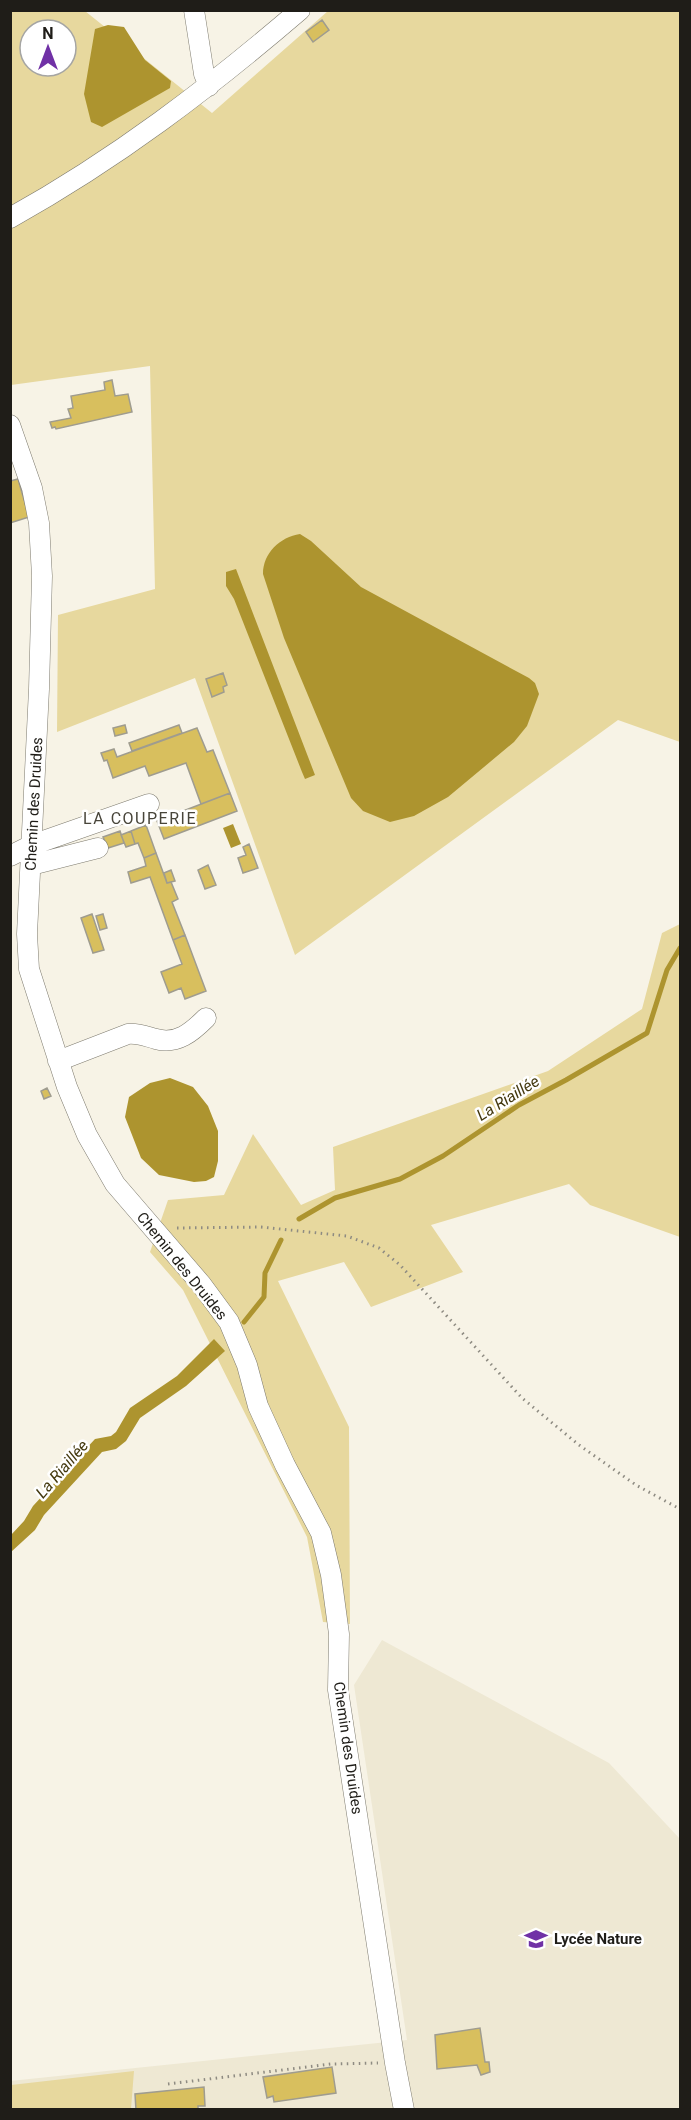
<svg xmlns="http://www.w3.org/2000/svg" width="691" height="2120" font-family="Roboto,sans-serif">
<rect width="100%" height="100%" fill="#f7f3e6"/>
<path fill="#eee8d3" d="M382 1640 609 1763 680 1839V2109L11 2110 10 2081 407 2040 354 1685Z"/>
<path fill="#e7d89e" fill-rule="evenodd" d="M10 11H85L212 113 328 11H680V742L618 720 295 955 195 678 57 732 58 615 155 589 150 366 11 385ZM30 30H66V66H30Z
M680 924V1237L590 1205 569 1184 431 1225 463 1272 371 1307 344 1262 278 1281 349 1427 350 1624 323 1622 307 1537 183 1290 150 1252 168 1200 224 1195 253 1134 301 1205 335 1190 333 1147 548 1071 642 1009 662 933Z
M134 2071 131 2109H11V2085Z"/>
<path fill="#ad942f" d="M108 25 124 27 145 60 171 81 170 88 102 127 91 122 84 94 95 29Z
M300 534 311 541 361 587 529 678 535 683 539 694 527 726 514 742 448 797 414 816 390 822 363 811 351 798 284 638 263 574C263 553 280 537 300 534Z
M236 569 315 775 305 779 302 772 234 599 226 586V572Z
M233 824 241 844 231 848 223 828Z
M170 1078 193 1087 208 1106 218 1131V1161L214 1177 206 1181 194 1182 159 1175 141 1158 125 1117 129 1097 150 1083Z
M214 1339 225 1351 186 1386 140 1418 126 1441 116 1449 102 1452 44 1515 35 1530 11 1552V1535L24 1521 33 1506 95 1439 111 1436 116 1432 130 1408 177 1376Z"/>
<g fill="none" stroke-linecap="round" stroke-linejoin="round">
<path stroke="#ad942f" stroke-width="5" d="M299 1219 335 1198 400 1179 443 1156 519 1105 566 1080 647 1033 667 970 680 948
M244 1322 264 1297 265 1273 281 1240"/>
</g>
<path fill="#d8bf5e" stroke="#9f9c8f" stroke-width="1.5" d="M322 20 329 30 313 42 306 32Z
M112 380 115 396 128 394 132 412 56 429 55 427 52 428 50 422 71 418 68 409 73 408 71 396 105 390 104 382Z
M18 479 29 517 10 523V481Z
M223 673 227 685 223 687 224 692 212 697 206 679Z
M125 725 127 733 115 736 113 728Z
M179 725 182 733 132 751 129 743Z
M197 728 207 752 213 750 230 793 201 804 186 763 149 776 145 766 113 778 107 760 104 761 101 753 114 749 117 757Z
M230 793 237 811 164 839 157 821Z
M146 825 156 853 144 858 138 843 135 844 131 831Z
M120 831 124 843 108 848 103 837Z
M131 831 135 844 126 847 121 835Z
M249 844 258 868 243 873 238 858 246 855 243 847Z
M156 853 167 883 171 882 178 899 172 902 185 935 173 940 150 877 131 883 128 872 146 866 144 858Z
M208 865 216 885 205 889 198 870Z
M171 870 175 881 167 883 164 873Z
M92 914 104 950 93 953 81 918Z
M103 914 107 928 100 930 96 916Z
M185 935 206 991 185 999 181 988 169 993 161 972 182 964 173 940Z
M47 1088 51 1096 44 1099 41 1091Z
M480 2028 485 2062H489L490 2072 481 2075 477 2065 437 2069 435 2035Z
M332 2067 336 2093 274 2102 273 2096 267 2098 263 2077Z
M204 2087 205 2106H198V2110H136L135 2094Z"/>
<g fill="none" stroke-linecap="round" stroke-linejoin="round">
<g stroke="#7e7b6f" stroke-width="21">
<path id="minor" d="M194 10 204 74 209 86
M10 218C116 159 208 89 300 10
M10 425 32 488 39 523 42 576 39 689 27 934 29 969 67 1087 87 1135 115 1184 201 1284 229 1322 247 1365 258 1406 285 1465 321 1533 331 1575 339 1634 338 1690 395 2063 404 2110
M10 856 32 845 149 804
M31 865 98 848
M58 1061 128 1034C138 1033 145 1036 156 1039 177 1045 192 1032 206 1018"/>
</g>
<path stroke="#8e8b82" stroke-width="3" stroke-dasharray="1.5 4.5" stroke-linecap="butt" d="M177 1228 261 1227 347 1236 379 1248 400 1265 522 1398 579 1445 636 1485 680 1509
M168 2084 331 2064 378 2063"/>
<use href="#minor" stroke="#fff" stroke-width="20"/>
</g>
<defs>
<g id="school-bare" transform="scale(1.8)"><path d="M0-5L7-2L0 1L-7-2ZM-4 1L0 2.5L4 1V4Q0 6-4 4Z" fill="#7031a6" stroke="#fff" stroke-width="2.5" paint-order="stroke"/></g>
</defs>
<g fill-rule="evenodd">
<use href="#school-bare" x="536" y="1939"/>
</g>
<g text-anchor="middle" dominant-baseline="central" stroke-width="5" stroke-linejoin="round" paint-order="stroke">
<g font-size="15" fill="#1f1d18" stroke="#fff">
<text transform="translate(34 804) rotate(-87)">Chemin des Druides</text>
<text transform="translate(182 1266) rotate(51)">Chemin des Druides</text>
<text transform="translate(348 1748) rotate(82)">Chemin des Druides</text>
</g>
<g font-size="15" font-weight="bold" fill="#1f1d18" stroke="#fff" text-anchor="start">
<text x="554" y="1939">Lycée Nature</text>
</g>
<g font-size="16" letter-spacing="1.5" fill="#48453a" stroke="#fff">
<text x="140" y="818">LA COUPERIE</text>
</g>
<g font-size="16" font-style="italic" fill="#43380e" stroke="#fff">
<text transform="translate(508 1098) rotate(-32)">La Riaillée</text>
<text transform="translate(62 1469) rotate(-49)">La Riaillée</text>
</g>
</g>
<rect width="691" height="2120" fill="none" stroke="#1f1d18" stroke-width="24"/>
<g transform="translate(48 48)"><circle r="28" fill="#ffffff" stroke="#a5a5a3" stroke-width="1.5"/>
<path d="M0-4.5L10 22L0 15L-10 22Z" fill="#7031a6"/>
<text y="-9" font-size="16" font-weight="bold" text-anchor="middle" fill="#1f1d18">N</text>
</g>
</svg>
